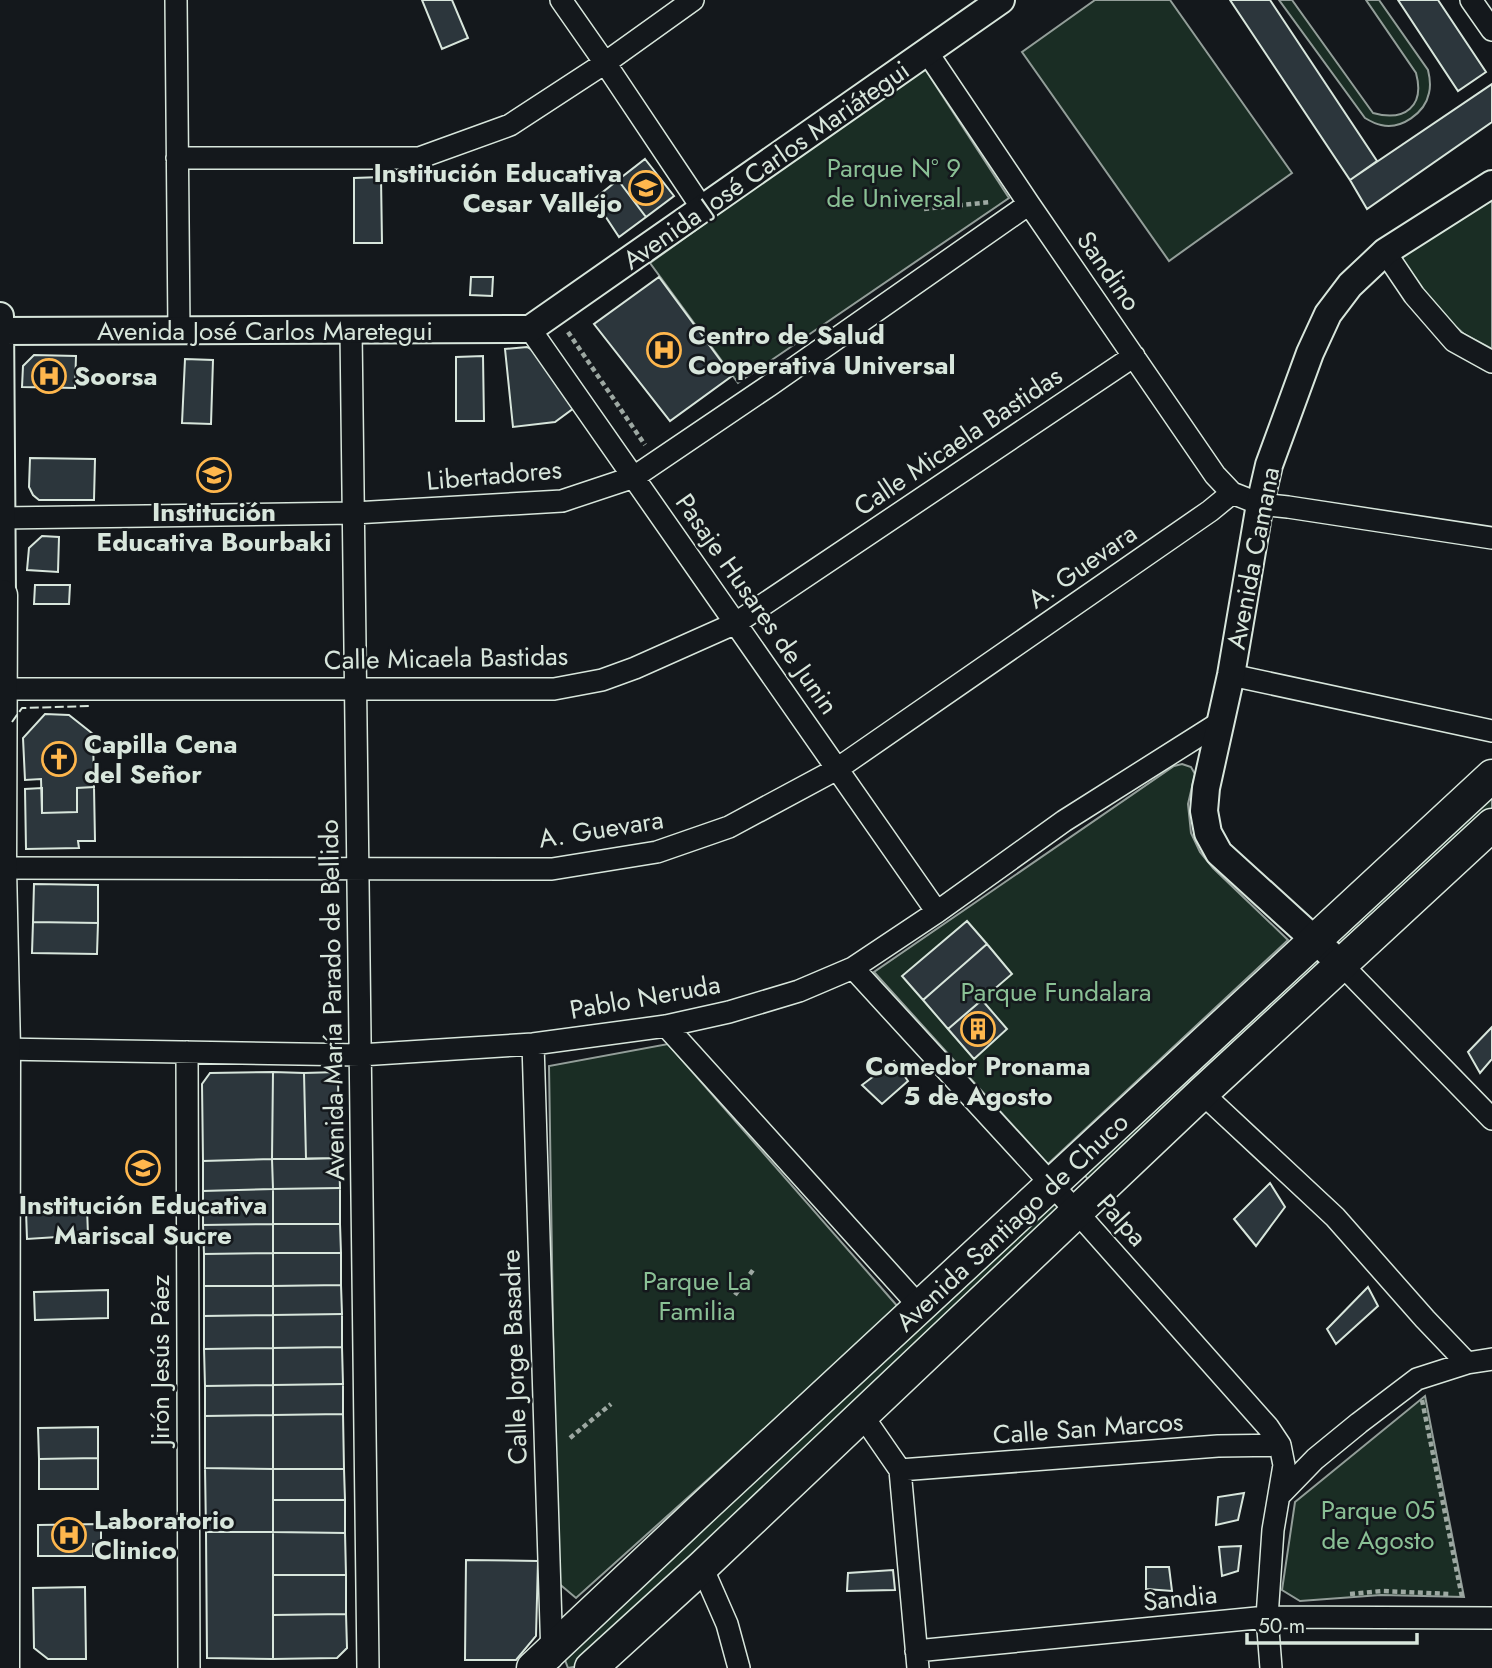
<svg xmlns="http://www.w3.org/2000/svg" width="1492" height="1668" font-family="Jost,sans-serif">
<rect width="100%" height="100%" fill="#14181c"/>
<path fill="#1a2d24" stroke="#939e99" stroke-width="2" d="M1095 0H1170L1292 173 1169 261 1022 52Z
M1279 0H1292L1373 113C1405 122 1425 106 1416 73L1366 0H1379L1428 70C1430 78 1431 85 1429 93 1425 113 1401 130 1381 125 1375 124 1370 121 1365 118Z
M923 66 1009 198 738 383 650 263Z
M1492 200V349L1464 334 1427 301 1397 260Z
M1182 764 1191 767 1195 774 1188 804 1191 833 1200 852 1213 868 1288 940 1048 1164 874 972 1174 766Z
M1492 785V813L1093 1186 1084 1174Z
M668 1044 899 1308 576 1598 557 1582 549 1066Z
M1051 1200 1065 1215 584 1665 568 1668 565 1660 572 1648Z
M1425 1396 1464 1597 1381 1595 1300 1601 1282 1590 1295 1502Z"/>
<path fill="#2c363c" stroke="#d8e6dc" stroke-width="2" d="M422 0H452L468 38 442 49Z
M1230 0H1270L1377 161 1350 180Z
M1398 0H1438L1486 72 1458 91Z
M1492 84V122L1367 209 1350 180Z
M645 159 674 196 646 217 618 180Z
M381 177 382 243H354V178Z
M618 180 646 217 619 237 594 199Z
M471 277H493L492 296 470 295Z
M659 277 732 376 670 421 594 324Z
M527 347 534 351 574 408 555 422 513 427 505 349Z
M34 355 76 356 75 388 22 387 23 366Z
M483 356 484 421H456V357Z
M185 359 213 360 211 424 182 423Z
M30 458 95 459 94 500H39L33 495 29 487Z
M42 536 59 537 58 572 27 570 29 548Z
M35 585H70L69 604H34Z
M45 714 69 715 93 734 94 787 77 788V812L42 813 41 779 25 780 23 738Z
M94 787 95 841H78L79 848 26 849 25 789 42 788V813L77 812V788Z
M34 884 98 885V923L33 922Z
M967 921 987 944 923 1000 902 976Z
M33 922 98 923 97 954 32 953Z
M987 944 1012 974 948 1029 923 1000Z
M982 1000 1007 1029 974 1059 948 1029Z
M1492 1027V1059L1480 1073 1468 1052Z
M894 1061 908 1081 882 1104 862 1085Z
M273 1072 272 1159 203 1161 202 1084 210 1073Z
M273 1072 304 1073 306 1159H272Z
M338 1072 339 1158 306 1159 304 1073Z
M339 1158 340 1188 273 1189 272 1159Z
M272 1159 273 1189 203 1191V1161Z
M1270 1183 1285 1207 1256 1246 1234 1219Z
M340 1188V1224H273V1189Z
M273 1189V1224L203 1225V1191Z
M87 1208 88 1235 27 1239 26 1211Z
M273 1224H340L341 1253H273Z
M273 1224V1253L204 1254 203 1225Z
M273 1253V1286H204V1254Z
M273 1253H341V1285L273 1286Z
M341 1285 342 1314 273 1315V1286Z
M204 1286H273V1315L204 1316Z
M1368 1287 1378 1306 1336 1344 1327 1329Z
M108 1290V1318L35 1320 34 1292Z
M342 1314V1347L273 1348V1315Z
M273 1315V1348L204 1349V1316Z
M342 1347 343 1384 273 1385V1348Z
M273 1348V1385L205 1386 204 1349Z
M343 1384V1414L273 1415V1385Z
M273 1385V1415L205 1416V1386Z
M343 1414 344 1469H273V1415Z
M273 1415V1469L205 1468V1416Z
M98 1427V1458L39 1459 38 1428Z
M98 1458V1489H39V1459Z
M205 1468 273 1469V1532H206Z
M273 1469H344L345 1500H273Z
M1244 1493 1238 1520 1216 1525 1218 1497Z
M273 1500H345V1533L273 1532Z
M101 1524V1545L93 1544V1556H38V1525Z
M206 1532H273V1659L207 1658Z
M273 1532 345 1533 346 1575H273Z
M1241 1546 1238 1571 1222 1576 1219 1547Z
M466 1560 538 1561 536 1636 516 1660H465Z
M1146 1567H1169L1172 1591 1146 1589Z
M893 1570 895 1590 847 1591 848 1573Z
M273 1575H346V1614L273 1615Z
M85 1587 86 1659H48L34 1648 33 1588Z
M346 1614 347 1648 337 1658 273 1659V1615Z"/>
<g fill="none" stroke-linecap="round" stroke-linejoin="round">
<g stroke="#d8e6dc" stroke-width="24">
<path id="minor" d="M176 0 179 331
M561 0 605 63 702 208
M1471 0 1492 30
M927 52 1029 204 1215 475 1232 493 1260 504 1288 507 1492 538
M177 158H419L510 125 605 63 693 0
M1385 252 1414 295 1454 341 1492 362
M530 329 937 912
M351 331 368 1668
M1 518 354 513 562 501 634 477 770 385 1029 204
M1231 675 1492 731
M1 689H554L602 680 635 668 736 623 1134 356
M1 868 552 869 657 852 729 827 837 769 1210 511 1232 493
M1341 964 1492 1119
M853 968 1076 1211 1268 1427 1280 1445 1284 1465 1273 1530 1267 1617 1271 1668
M666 1026 920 1307
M533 1044 552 1658
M0 1049 360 1055 533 1044 666 1026 729 1012 799 991 853 968 937 912 1064 821 1219 723
M187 1052 189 1668
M1202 1093 1335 1217 1425 1319 1467 1363
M862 1415 900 1470 918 1668
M900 1470 1218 1446 1280 1445
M1279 1496 1315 1459 1359 1423 1417 1379 1467 1363 1492 1359
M702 1567 727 1624 739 1668
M916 1651 1267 1617 1492 1618"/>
</g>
<g stroke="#d8e6dc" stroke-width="30">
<path id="tertiary" d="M0 316 2 595
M0 331 530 329 1001 0
M1341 964 1219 853 1208 833 1204 811 1206 788 1231 675 1260 504 1269 465 1310 353 1328 314 1350 285 1385 252 1492 184"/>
</g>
<g stroke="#d8e6dc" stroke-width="33">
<path id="secondary" d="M0 595H2L1 868 5 1049 4 1668"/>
</g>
<g stroke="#d8e6dc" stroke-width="35">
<path id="primary" d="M533 1668 707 1504 1492 776
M591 1668 702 1567 1202 1093 1492 825"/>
</g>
<path stroke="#9da8a2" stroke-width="4.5" stroke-dasharray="5 3.5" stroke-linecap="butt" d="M924 209 991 202
M568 332 645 445
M735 1295 753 1270
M1422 1400 1462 1597
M570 1438 611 1404
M1350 1594 1382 1591 1449 1594"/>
<use href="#minor" stroke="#14181c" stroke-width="21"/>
<use href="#tertiary" stroke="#14181c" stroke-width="26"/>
<use href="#secondary" stroke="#14181c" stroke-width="30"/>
<use href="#primary" stroke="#14181c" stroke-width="32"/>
<path stroke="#d8e6dc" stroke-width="2" stroke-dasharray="9 3.5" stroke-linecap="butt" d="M12 722 22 708 92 706"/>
</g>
<defs>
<g id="school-ring" transform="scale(1.75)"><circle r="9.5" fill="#14181c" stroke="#ffb74d" stroke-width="1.5"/><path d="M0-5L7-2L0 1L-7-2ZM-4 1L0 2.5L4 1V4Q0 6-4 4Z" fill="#ffb74d"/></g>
<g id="hospital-ring" transform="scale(1.75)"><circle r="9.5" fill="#14181c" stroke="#ffb74d" stroke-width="1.5"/><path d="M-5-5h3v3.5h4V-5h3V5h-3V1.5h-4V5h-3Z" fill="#ffb74d"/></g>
<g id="church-ring" transform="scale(1.75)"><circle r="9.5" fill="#14181c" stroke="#ffb74d" stroke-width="1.5"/><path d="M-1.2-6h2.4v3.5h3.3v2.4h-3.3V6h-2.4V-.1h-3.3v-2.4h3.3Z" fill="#ffb74d"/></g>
<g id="building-ring" transform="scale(1.75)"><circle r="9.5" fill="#14181c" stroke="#ffb74d" stroke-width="1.5"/><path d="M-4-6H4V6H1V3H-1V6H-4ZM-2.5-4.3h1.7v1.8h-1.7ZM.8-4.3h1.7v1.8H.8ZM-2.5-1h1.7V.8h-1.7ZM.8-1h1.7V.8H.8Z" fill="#ffb74d"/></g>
</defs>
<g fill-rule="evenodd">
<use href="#school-ring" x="646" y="188"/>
<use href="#hospital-ring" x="664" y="350"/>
<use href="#hospital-ring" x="49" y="376"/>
<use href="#school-ring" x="214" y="475"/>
<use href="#church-ring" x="59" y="759"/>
<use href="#building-ring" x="978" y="1029"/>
<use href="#school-ring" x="143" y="1168"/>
<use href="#hospital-ring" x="69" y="1535"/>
</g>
<g text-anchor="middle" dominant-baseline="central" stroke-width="5" stroke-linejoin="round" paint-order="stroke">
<g font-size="26" fill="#d8e6dc" stroke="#14181c">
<text transform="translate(766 165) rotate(-35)">Avenida José Carlos Mariátegui</text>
<text transform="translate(1109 271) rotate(55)">Sandino</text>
<text x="265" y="331">Avenida José Carlos Maretegui</text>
<text transform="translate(958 441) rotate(-34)">Calle Micaela Bastidas</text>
<text transform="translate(494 475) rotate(-5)">Libertadores</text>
<text transform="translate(1253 558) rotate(-79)">Avenida Camana</text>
<text transform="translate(1082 566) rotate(-35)">A. Guevara</text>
<text transform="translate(757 604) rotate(55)">Pasaje Husares de Junin</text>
<text transform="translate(446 658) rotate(-1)">Calle Micaela Bastidas</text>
<text transform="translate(601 829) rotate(-9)">A. Guevara</text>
<text transform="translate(645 997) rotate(-10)">Pablo Neruda</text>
<text transform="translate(332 1000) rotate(-91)">Avenida María Parado de Bellido</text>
<text transform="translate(1122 1220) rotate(48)">Palpa</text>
<text transform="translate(1012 1222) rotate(-43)">Avenida Santiago de Chuco</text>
<text transform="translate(514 1357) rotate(-92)">Calle Jorge Basadre</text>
<text transform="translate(160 1360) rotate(-90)">Jirón Jesús Páez</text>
<text transform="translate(1088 1428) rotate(-4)">Calle San Marcos</text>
<text transform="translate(1180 1598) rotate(-6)">Sandia</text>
</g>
<g font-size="26" fill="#8ac095" stroke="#14181c">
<text x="894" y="168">Parque Nº 9<tspan x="894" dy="30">de Universal</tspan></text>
<text x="1056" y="992">Parque Fundalara</text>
<text x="697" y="1281">Parque La<tspan x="697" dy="30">Familia</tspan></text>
<text x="1378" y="1510">Parque 05<tspan x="1378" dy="30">de Agosto</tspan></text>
</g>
<g font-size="26" font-weight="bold" fill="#d8e6dc" stroke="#14181c" text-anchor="start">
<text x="622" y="173" text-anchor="end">Institución Educativa<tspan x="622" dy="30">Cesar Vallejo</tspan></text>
<text x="688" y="335">Centro de Salud<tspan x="688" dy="30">Cooperativa Universal</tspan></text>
<text x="74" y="376">Soorsa</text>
<text x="214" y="512" text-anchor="middle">Institución<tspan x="214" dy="30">Educativa Bourbaki</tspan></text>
<text x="84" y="744">Capilla Cena<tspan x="84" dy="30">del Señor</tspan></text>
<text x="978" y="1066" text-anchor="middle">Comedor Pronama<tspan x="978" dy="30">5 de Agosto</tspan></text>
<text x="143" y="1205" text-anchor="middle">Institución Educativa<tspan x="143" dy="30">Mariscal Sucre</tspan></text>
<text x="94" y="1520">Laboratorio<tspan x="94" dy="30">Clinico</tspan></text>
</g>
</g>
<path d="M1247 1633v10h170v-10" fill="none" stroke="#d8e6dc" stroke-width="3.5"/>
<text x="1258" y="1633" font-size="21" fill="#d8e6dc" stroke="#14181c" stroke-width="5" paint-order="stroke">50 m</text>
</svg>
